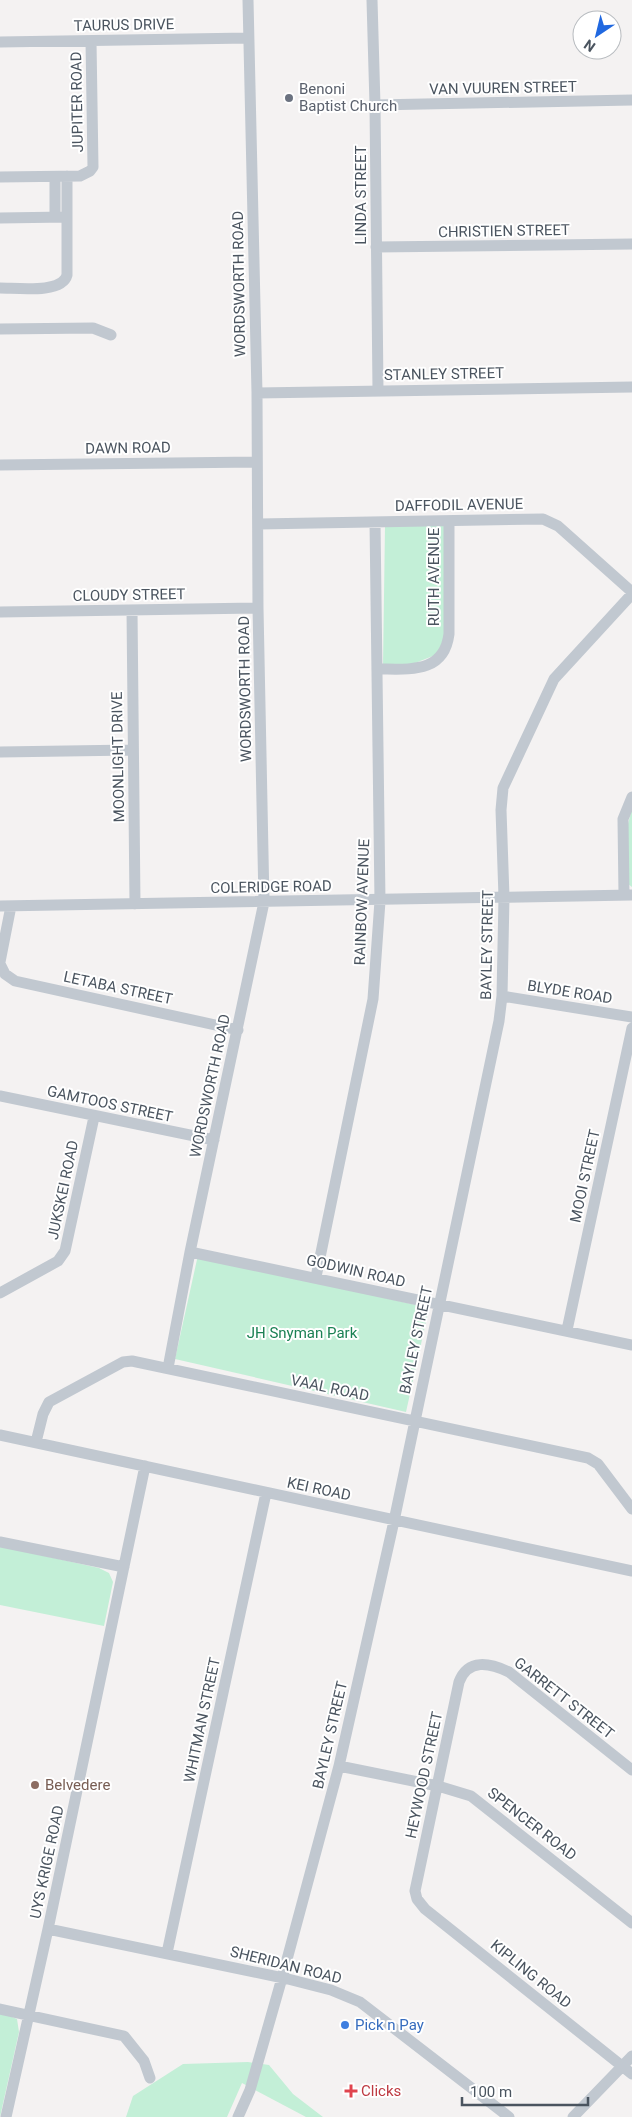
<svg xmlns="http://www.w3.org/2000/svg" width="632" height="2117" font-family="Roboto,sans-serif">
<rect width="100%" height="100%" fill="#f4f2f2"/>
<path fill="#c3efd7" d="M446 524 448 632 438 654 410 665H383L385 527Z
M632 808V887L628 884V824Z
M198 1255 429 1308 406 1412 175 1359Z
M0 1546 99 1568 109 1573 113 1582 104 1626 0 1605Z
M0 2012 17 2019 19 2032 0 2117Z
M248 2062 269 2065 293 2094 323 2117H306L242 2083 227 2117H126L133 2096 183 2064Z"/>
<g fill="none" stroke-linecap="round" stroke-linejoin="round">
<path stroke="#c1c8d0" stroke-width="11" d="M372 0 375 105 378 390
M0 42 248 38
M375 105 632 100
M0 177 80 176 90 171 93 167 91 41
M55 177V217
M0 218 66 217
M376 247 632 244
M0 288C17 288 62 294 67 275V176
M0 329 93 328 111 335
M257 393 632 387
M0 465 257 462
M259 524 543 519 558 526 632 592
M132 610 135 904
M0 612 258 608
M378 669C409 669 444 674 449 634V521
M0 752 132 750
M624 895 623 819 632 797
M0 906 632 895
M0 962 11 906
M0 964 5 974 15 981 238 1030
M502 996 632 1017
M0 1096 214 1140
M190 1252 632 1345
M316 1277 373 999 380 901 375 522
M0 1293 58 1261 65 1251 94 1117
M567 1330 632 1028
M168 1368 190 1252 264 902 258 608 257 393 248 0
M0 1435 632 1571
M36 1442 43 1414 49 1402 123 1362 132 1361 588 1458 598 1464 632 1509
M0 1542 124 1567
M339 1766 438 1786 471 1796 632 1923
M632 1770 509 1672C490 1663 468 1658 459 1682L415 1891 417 1899 425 1909 632 2074
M48 1929 288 1979 331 1990 360 2002 509 2117
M167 1953 266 1493
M0 2009 124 2036 144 2061 150 2078
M6 2117 48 1929 145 1466
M238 2117 250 2090 282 1978 339 1766 394 1521 499 1021 502 996 504 897 501 810 503 788 554 679 632 594
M573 2117 632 2056"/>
</g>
<circle fill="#6b7280" stroke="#fff" stroke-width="2" cx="289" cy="98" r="5"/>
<circle fill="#8d6e63" stroke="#fff" stroke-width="2" cx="35" cy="1785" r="5"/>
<circle fill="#3f7fe0" stroke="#fff" stroke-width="2" cx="345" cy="2025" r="5"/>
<path fill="#e0444e" stroke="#fff" stroke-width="2" d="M348.5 2083.5h5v5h5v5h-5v5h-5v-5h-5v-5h5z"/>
<g text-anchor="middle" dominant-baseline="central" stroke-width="4" stroke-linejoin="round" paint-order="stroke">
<g font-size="15" fill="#4a545f" stroke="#fff">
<text transform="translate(124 25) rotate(-1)">TAURUS DRIVE</text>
<text transform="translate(503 88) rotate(-1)">VAN VUUREN STREET</text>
<text transform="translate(77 102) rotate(-91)">JUPITER ROAD</text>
<text transform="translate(361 195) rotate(-90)">LINDA STREET</text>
<text transform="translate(504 231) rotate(-1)">CHRISTIEN STREET</text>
<text transform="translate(239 284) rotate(-91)">WORDSWORTH ROAD</text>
<text transform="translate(444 374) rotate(-1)">STANLEY STREET</text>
<text transform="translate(128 448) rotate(-1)">DAWN ROAD</text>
<text transform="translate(459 505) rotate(-1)">DAFFODIL AVENUE</text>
<text transform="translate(434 577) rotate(-90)">RUTH AVENUE</text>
<text transform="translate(129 595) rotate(-1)">CLOUDY STREET</text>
<text transform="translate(245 689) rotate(-91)">WORDSWORTH ROAD</text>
<text transform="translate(118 757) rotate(-91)">MOONLIGHT DRIVE</text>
<text transform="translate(271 887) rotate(-1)">COLERIDGE ROAD</text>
<text transform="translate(362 902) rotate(-88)">RAINBOW AVENUE</text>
<text transform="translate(487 945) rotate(-89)">BAYLEY STREET</text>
<text transform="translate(118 988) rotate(12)">LETABA STREET</text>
<text transform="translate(570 992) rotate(9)">BLYDE ROAD</text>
<text transform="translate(210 1086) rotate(-78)">WORDSWORTH ROAD</text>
<text transform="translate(110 1104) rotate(12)">GAMTOOS STREET</text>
<text transform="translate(585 1176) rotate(-78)">MOOI STREET</text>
<text transform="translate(63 1190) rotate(-78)">JUKSKEI ROAD</text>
<text transform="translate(356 1271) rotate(13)">GODWIN ROAD</text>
<text transform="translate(416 1340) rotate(-78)">BAYLEY STREET</text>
<text transform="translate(330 1388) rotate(12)">VAAL ROAD</text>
<text transform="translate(319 1489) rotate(12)">KEI ROAD</text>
<text transform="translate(564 1698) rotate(38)">GARRETT STREET</text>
<text transform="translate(202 1720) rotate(-78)">WHITMAN STREET</text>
<text transform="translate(330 1735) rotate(-77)">BAYLEY STREET</text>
<text transform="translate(424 1775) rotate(-78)">HEYWOOD STREET</text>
<text transform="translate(532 1824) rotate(38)">SPENCER ROAD</text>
<text transform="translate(47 1862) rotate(-78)">UYS KRIGE ROAD</text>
<text transform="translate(286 1965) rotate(14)">SHERIDAN ROAD</text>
<text transform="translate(531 1974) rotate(39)">KIPLING ROAD</text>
</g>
<g font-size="15" fill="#5b616d" stroke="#fff" text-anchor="start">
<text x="299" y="89">Benoni<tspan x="299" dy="17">Baptist Church</tspan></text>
</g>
<g font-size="15" fill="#1b8154" stroke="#fff">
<text x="302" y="1333">JH Snyman Park</text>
</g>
<g font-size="15" fill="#785e54" stroke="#fff" text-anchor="start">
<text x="45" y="1785">Belvedere</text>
</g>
<g font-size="15" fill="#366cbe" stroke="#fff" text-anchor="start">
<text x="355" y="2025">Pick n Pay</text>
</g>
<g font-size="15" fill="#be3a42" stroke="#fff" text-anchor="start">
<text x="361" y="2091">Clicks</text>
</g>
</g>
<g transform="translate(597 35) rotate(215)"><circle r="24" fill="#ffffff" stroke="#b7bbbf"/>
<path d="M0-4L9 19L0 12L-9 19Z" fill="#2068e0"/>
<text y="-8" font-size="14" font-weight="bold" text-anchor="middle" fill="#4a545f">N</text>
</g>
<path d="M462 2097v8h126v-8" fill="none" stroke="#4a545f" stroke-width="2.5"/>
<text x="470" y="2097" font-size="15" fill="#4a545f" stroke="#ffffff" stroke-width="4" paint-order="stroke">100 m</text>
</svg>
